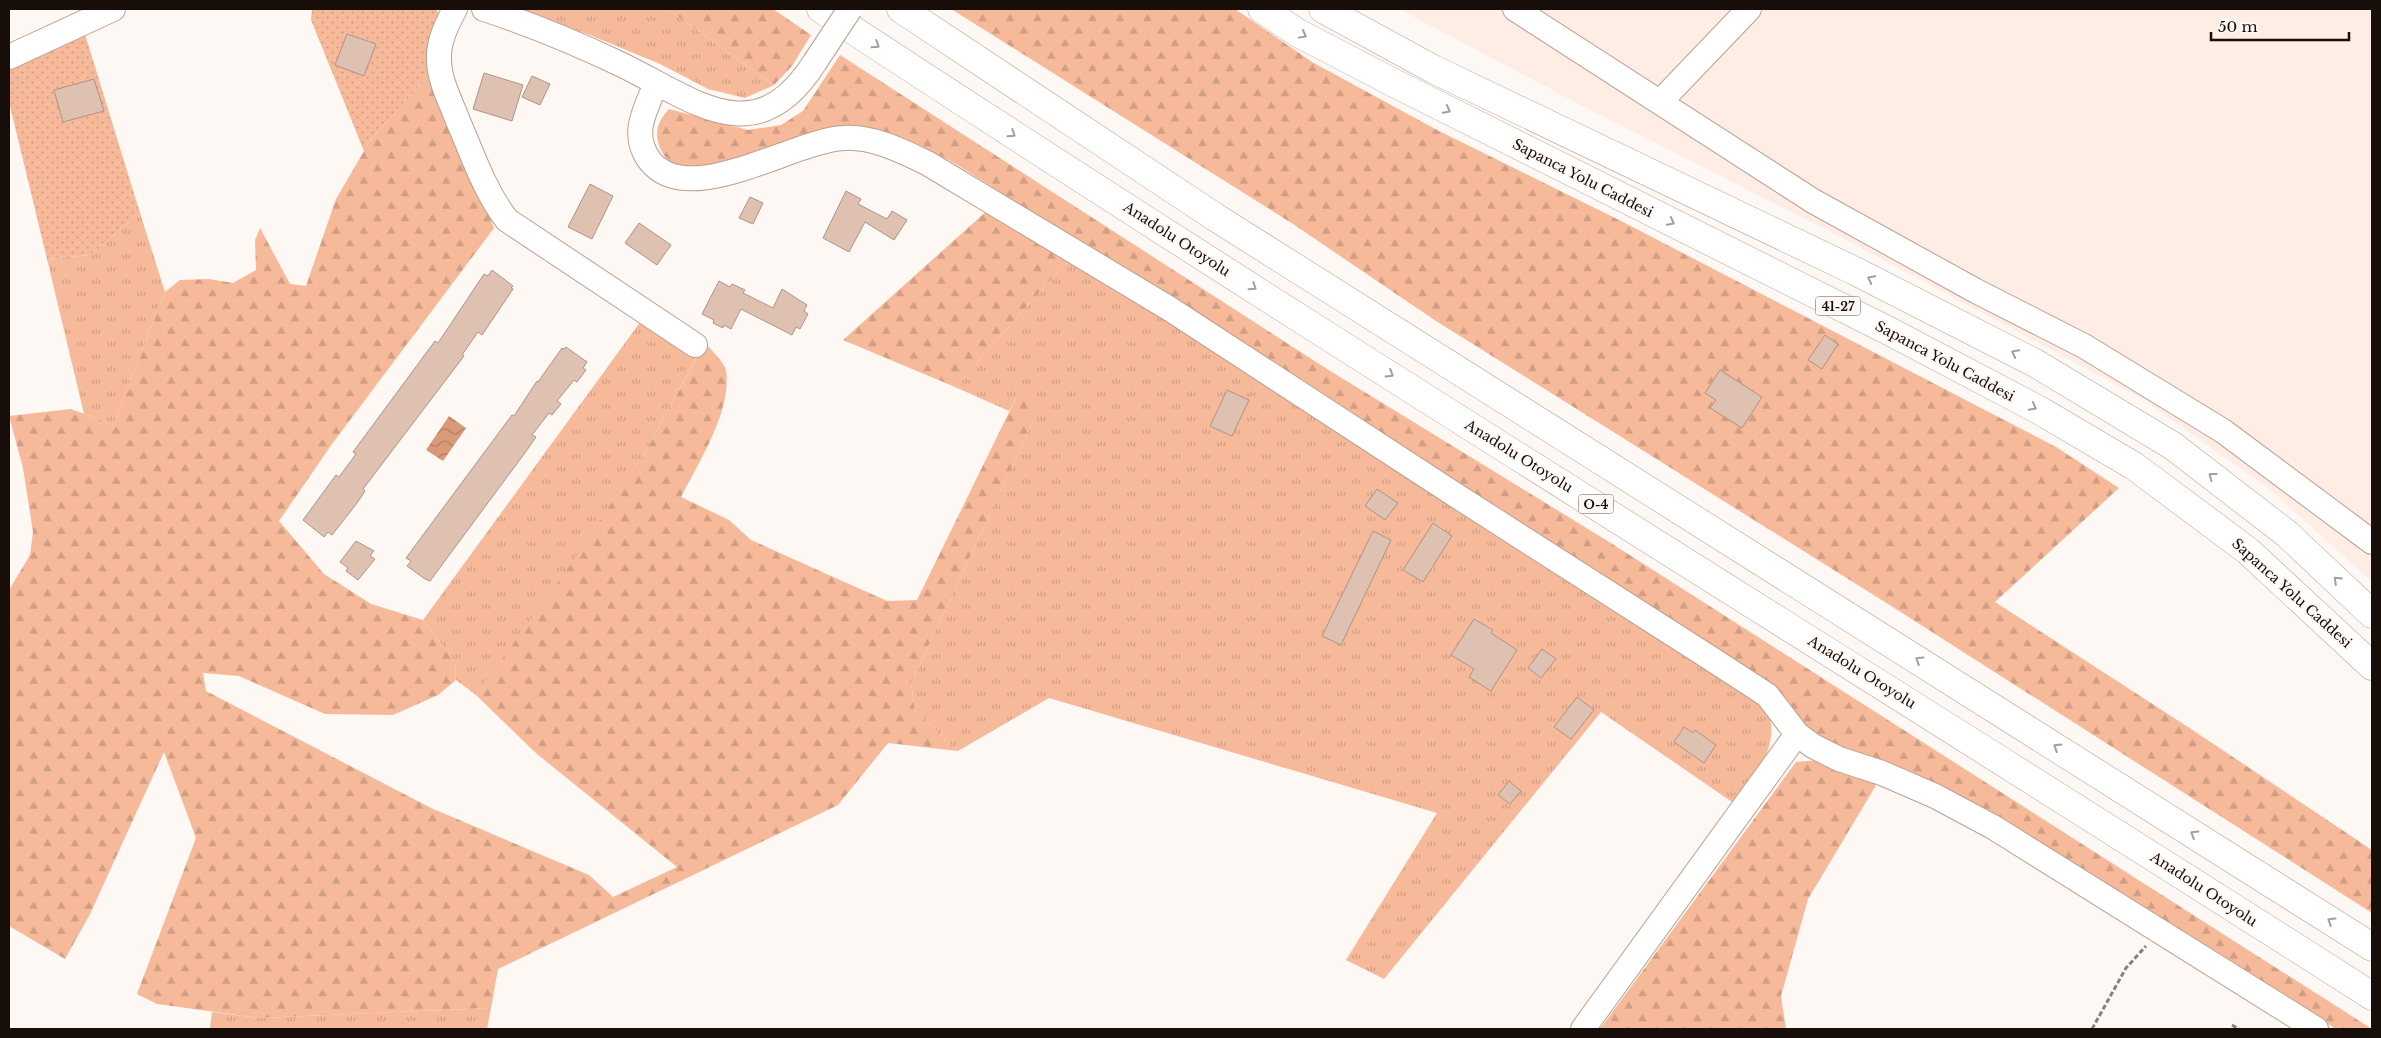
<svg xmlns="http://www.w3.org/2000/svg" width="2381" height="1038" font-family="'Libre Baskerville',serif">
<defs>
<pattern id="grass-tufts" width="24" height="20" patternUnits="userSpaceOnUse" patternTransform="scale(1.25)"><rect width="24" height="20" fill="#f6b99a"/><path d="M3 7l-1-3M5 7V3M7 7l1-3M15 17l-1-3M17 17v-4M19 17l1-3" fill="none" stroke="#d29e83"/></pattern>
<pattern id="forest-firs" width="22" height="20" patternUnits="userSpaceOnUse" patternTransform="scale(1.25)"><rect width="22" height="20" fill="#f6b99a"/><path d="M5 1l3.5 6h-7zM16 11l3.5 6h-7z" fill="#d29e83"/></pattern>
<pattern id="park-dots" width="8" height="8" patternUnits="userSpaceOnUse" patternTransform="scale(1.25)"><rect width="8" height="8" fill="#f6b99a"/><path d="M2 2h.1M6 6h.1" fill="none" stroke="#d29e83" stroke-width="1.8" stroke-linecap="round"/></pattern>
<pattern id="water-waves" width="16" height="10" patternUnits="userSpaceOnUse" patternTransform="scale(1.25)"><rect width="16" height="10" fill="#d99a79"/><path d="M0 5q4-4 8 0t8 0" fill="none" stroke="#af7c61"/></pattern>
</defs>
<rect width="100%" height="100%" fill="#fef8f4"/>
<path fill="#fdede5" d="M1399 9H2372V582L2272 491 2141 398 1850 242 1573 101Z"/>
<path fill="url(#grass-tufts)" d="M514 9H667L774 85 745 98 708 89 660 64 590 35Z
M140 213 165 292 113 425 84 414 47 259 90 255Z
M1072 256 1642 625 1767 709C1782 745 1755 776 1735 804L1601 712 1384 979 1346 960 1437 813 1049 698 958 751 915 711 911 683 1033 422 1017 396 1009 411 955 387Z
M641 321 696 359 645 452 572 564 476 695 456 680 455 662 423 620Z
M491 1008 487 1029H210L212 1012 259 1018Z"/>
<path fill="url(#forest-firs)" d="M667 9H773L811 35 792 66 774 85Z
M951 9H1235L1312 62 1437 130 1623 222 2056 447 2119 488 1995 602 2191 729 2372 850V913L1896 609 1436 321 1293 224Z
M840 55 1327 369 1606 540 2372 1029H2336L1949 791 1908 770 1829 745 1805 726 1789 703 1768 682C1551 543 1336 401 1118 265 1082 243 1046 221 1010 198 965 170 916 134 861 130 853 129 843 127 834 127 797 131 678 205 659 145 654 130 659 120 669 109L748 130 781 125 803 111Z
M431 73 437 94 494 228 332 444 279 521 324 574 371 604 423 620 455 662 456 680 438 695 393 715 325 714 239 676 203 673 206 691 431 808 589 875 613 897 677 867 537 754 476 695 571 564 645 452 705 343C711 350 724 362 726 370 732 411 699 462 681 497L729 520 751 540 887 601 917 600 1017 396 1031 403 1033 422 911 683 915 711 958 751 888 743 838 805 498 969 491 1008 259 1018 157 1004 137 994 196 838 164 752 90 914 65 959 9 926V590L30 555 33 532 23 468 9 416 71 409 113 425 165 292 180 280 209 279 233 283 256 270 255 240 260 228 290 284 306 286 336 199 371 139Z
M990 208 1072 256 955 387 843 340Z
M1818 760 1878 782 1808 899 1781 996 1786 1029H1600L1796 762Z"/>
<path fill="url(#park-dots)" d="M312 9H436L441 16 431 73 371 139 364 151 311 20Z
M84 31 140 213 90 255 47 259 9 102V68Z"/>
<path fill="url(#water-waves)" d="M449 416 466 428 443 461 426 450Z"/>
<path fill="#dfc1b2" stroke="#af9385" d="M347 34 376 44 364 76 335 65Z
M484 73 523 85 512 121 473 109Z
M532 76 550 84 540 105 522 97Z
M94 79 104 111 63 122 54 90Z
M590 184 613 196 592 239 568 227Z
M846 191 861 199 858 204 887 219 892 211 907 220 894 240 865 222 849 252 823 238Z
M750 197 763 203 753 224 739 218Z
M639 223 671 245 657 265 625 243Z
M492 270 513 286 511 288 513 289 482 335 478 332 462 355 464 356 363 489 365 491 357 503 332 535 328 532 324 537 303 520 336 475 339 477 356 454 353 452 435 341 438 343 484 274 488 276Z
M719 281 730 287 732 284 745 290 743 293 773 308 782 289 807 305 804 311 808 314 800 329 796 327 792 335 741 309 731 329 724 325 723 328 713 323 714 320 702 314Z
M1825 335 1838 344 1822 369 1808 360Z
M566 347 587 362 583 368 586 370 577 382 574 380 557 401 561 404 552 415 549 413 532 435 536 437 527 450 430 581 425 579 407 566 411 561 406 558 512 415 514 416 537 381 538 382 562 348 564 349Z
M1720 370 1762 397 1742 428 1710 408 1716 400 1705 393Z
M1227 390 1249 400 1232 436 1210 426Z
M1377 489 1398 503 1385 520 1365 506Z
M1433 523 1452 536 1423 582 1403 570Z
M1373 531 1391 540 1341 645 1322 636Z
M356 541 374 551 370 556 375 559 358 580 346 571 348 568 340 562Z
M1474 619 1493 630 1491 633 1517 650 1491 691 1469 677 1474 669 1451 655Z
M1542 649 1556 659 1541 678 1528 668Z
M1577 697 1594 710 1571 739 1554 727Z
M1684 727 1693 733 1695 730 1716 745 1704 763 1674 742Z
M1509 781 1521 791 1510 804 1498 795Z"/>
<g fill="none" stroke-linecap="round" stroke-linejoin="round">
<g stroke="#bca091" stroke-width="26">
<path id="minor" d="M455 9C447 24 438 42 439 59 439 81 451 102 458 121 473 155 484 190 507 220L695 345
M484 9C530 24 574 42 618 63 692 98 755 157 815 62
M1515 9 1813 201 1976 291 2084 346 2223 431 2372 542
M9 57 113 9
M656 84C645 110 630 135 650 161 689 210 794 140 844 138 872 136 902 151 927 163L1170 309 1457 496 1707 656 1767 695 1797 734 1813 746 1839 759 1882 773 1935 796 1993 827 2316 1029
M1660 102 1749 9
M1583 1029 1797 734"/>
</g>
<g stroke="#bca091" stroke-width="29">
<path id="highway" d="M821 9C1333 346 1856 666 2372 996
M901 9 1215 217 2372 947
M1262 9 1298 33 1394 83 1887 330 2039 410 2134 466 2248 551 2372 666
M1323 9 1433 69 1855 271 2035 363 2173 446 2287 534 2372 614"/>
</g>
<path stroke="#89817c" stroke-width="3" stroke-dasharray="5 2.5" stroke-linecap="butt" d="M2232 1025 2239 1029
M2092 1029 2126 968 2146 946"/>
<use href="#minor" stroke="#fff" stroke-width="24"/>
<use href="#highway" stroke="#fff" stroke-width="28"/>
<g stroke="#bca091" stroke-width="26" stroke-linecap="butt">
<path id="minor-bridge" d="M815 62 850 9"/>
</g>
<use href="#minor-bridge" stroke="#fff" stroke-width="24"/>
</g>
<defs><path id="oneway-chevron" d="M-2-3.5L2.5 0L-2 3.5" fill="none" stroke-width="1.6" stroke-linecap="round" stroke-linejoin="round" transform="scale(1.25)"/></defs>
<g stroke="#a39f9d">
<use href="#oneway-chevron" transform="translate(1303 35) rotate(29)"/>
<use href="#oneway-chevron" transform="translate(876 45) rotate(33)"/>
<use href="#oneway-chevron" transform="translate(1447 110) rotate(27)"/>
<use href="#oneway-chevron" transform="translate(1012 134) rotate(33)"/>
<use href="#oneway-chevron" transform="translate(1671 222) rotate(27)"/>
<use href="#oneway-chevron" transform="translate(1871 279) rotate(-153)"/>
<use href="#oneway-chevron" transform="translate(1253 287) rotate(33)"/>
<use href="#oneway-chevron" transform="translate(2015 353) rotate(-153)"/>
<use href="#oneway-chevron" transform="translate(1390 374) rotate(32)"/>
<use href="#oneway-chevron" transform="translate(2033 407) rotate(28)"/>
<use href="#oneway-chevron" transform="translate(2212 476) rotate(-143)"/>
<use href="#oneway-chevron" transform="translate(2337 580) rotate(-137)"/>
<use href="#oneway-chevron" transform="translate(1919 660) rotate(-148)"/>
<use href="#oneway-chevron" transform="translate(2057 747) rotate(-148)"/>
<use href="#oneway-chevron" transform="translate(2194 834) rotate(-148)"/>
<use href="#oneway-chevron" transform="translate(2331 921) rotate(-148)"/>
</g>
<g text-anchor="middle" dominant-baseline="central" stroke-width="4.5" stroke-linejoin="round" paint-order="stroke">
<g fill="#fef8f4" stroke="#5d5450" stroke-width="1">
<rect x="1815.5" y="296.5" width="45" height="19" rx="4"/>
<rect x="1578.5" y="494.5" width="35" height="19" rx="4"/>
</g>
<g font-size="12" font-weight="bold" fill="#180e09">
<text x="1838" y="306">41-27</text>
<text x="1596" y="504">O-4</text>
</g>
<g font-size="14" fill="#180e09" stroke="#fef8f4">
<text transform="translate(1583 178) rotate(27)">Sapanca Yolu Caddesi</text>
<text transform="translate(1177 239) rotate(33)">Anadolu Otoyolu</text>
<text transform="translate(1945 361) rotate(28)">Sapanca Yolu Caddesi</text>
<text transform="translate(1519 456) rotate(32)">Anadolu Otoyolu</text>
<text transform="translate(2292 593) rotate(42)">Sapanca Yolu Caddesi</text>
<text transform="translate(1862 672) rotate(32)">Anadolu Otoyolu</text>
<text transform="translate(2204 889) rotate(33)">Anadolu Otoyolu</text>
</g>
</g>
<rect width="2381" height="1038" fill="none" stroke="#180e09" stroke-width="20"/>
<path d="M2211 32v8h138v-8" fill="none" stroke="#180e09" stroke-width="2.5"/>
<text x="2218" y="32" font-size="15" fill="#180e09" stroke="#fef8f4" stroke-width="4" paint-order="stroke">50 m</text>
</svg>
